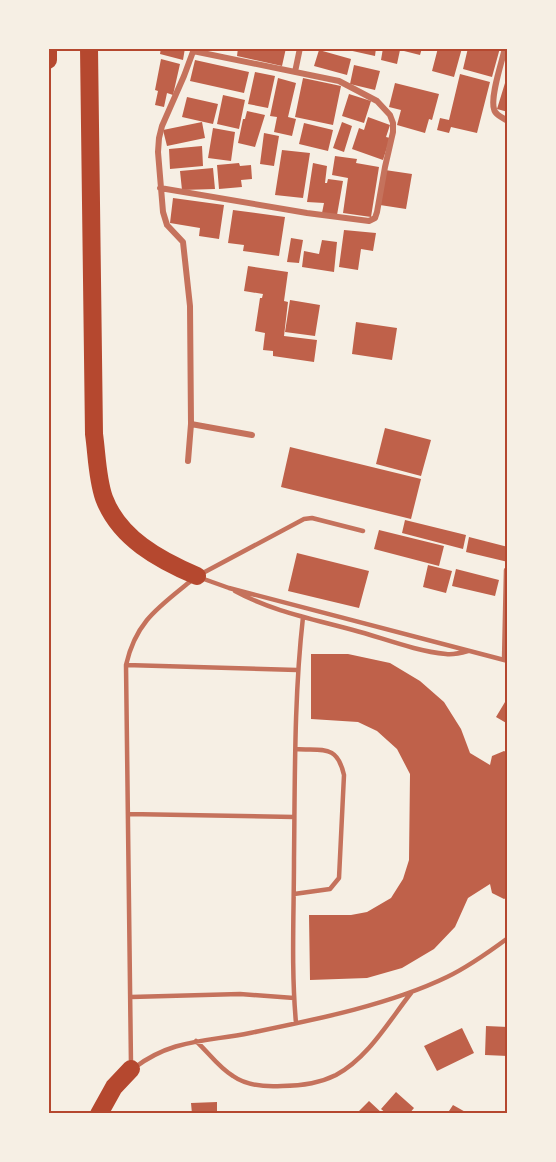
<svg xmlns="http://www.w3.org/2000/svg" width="556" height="1162" font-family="Poppins,sans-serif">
<rect width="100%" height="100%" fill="#f6efe4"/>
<path fill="#bf614a" d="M161 48H185L183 60 160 54Z
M238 48H286L282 66 237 56Z
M349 48H376L375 56 348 50Z
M383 48H422L420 55 400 50 397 64 381 60Z
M438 48H462L454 77 432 71Z
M468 48H500L492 77 463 69Z
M319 50 351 59 347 75 314 66Z
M161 59 180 64 173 95 167 93 164 107 155 105 158 91 155 90Z
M195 60 249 72 244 93 190 81Z
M354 65 380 71 375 90 350 84Z
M255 72 275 76 268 108 248 104Z
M460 74 490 82 477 133 451 127 449 133 437 130 440 118 449 120Z
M278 78 296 83 288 117 296 119 292 136 274 132 277 117 270 116Z
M303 78 341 86 333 125 295 117Z
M395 83 439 94 432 120 429 119 425 133 397 125 401 110 389 107Z
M505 83 508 84V112L497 109Z
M349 94 371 101 364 123 342 116Z
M223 95 245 100 239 129 217 124Z
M187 97 218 104 213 124 182 117Z
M247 111 265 115 255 147 238 143 243 119H245Z
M368 117 390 125 386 137 390 138 383 160 352 149 359 128 364 130Z
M202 122 205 138 167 146 163 130Z
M342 122 352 126 344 152 333 148Z
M304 123 333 130 328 151 299 144Z
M213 128 235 132 231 161 208 158Z
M264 133 279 136 274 166 260 164Z
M202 146 203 166 170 169 169 149Z
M282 150 310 153 303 198 275 195Z
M335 156 357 159 356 163 379 167 371 217 343 213 348 178 332 175Z
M239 163 240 166 251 165 252 179 241 180 242 187 219 189 217 165Z
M313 163 327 166 325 183H327L328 179 343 181 337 215 322 213 324 203 307 202Z
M213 168 215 189 182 190 180 171Z
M385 170 412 174 406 209 380 205Z
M173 198 224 205 219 239 199 236 200 228 170 223Z
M233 210 285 217 279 256 243 251 244 245 228 243Z
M344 230 376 233 373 251 361 249 358 270 339 267Z
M291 238 303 240 299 263 287 262Z
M322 240 337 242 334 272 302 267 304 251 319 254Z
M248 266 288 272 284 301 288 302 284 336 317 340 314 362 273 356V351L263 350 265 333 255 331 260 298H262L263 294 244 291Z
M290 300 320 305 315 336 285 332Z
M356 322 397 328 392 360 352 354Z
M385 428 431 440 421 476 376 464Z
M290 447 421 479 411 519 281 487Z
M405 520 466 535 463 549 402 533Z
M379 530 444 546 439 566 374 549Z
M469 537 508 547V562L466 552Z
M297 553 369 571 359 608 288 591Z
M428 565 452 571 446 593 423 587Z
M456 569 499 580 495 596 452 586Z
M311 654H348L390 663 420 681 444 702 461 729 470 753 490 765 492 756 504 751 508 753V897L504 899 492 893 490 884 468 898 455 927 434 949 402 968 367 978 310 980 309 915H351L367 912 391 898 403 879 409 860 410 774 397 749 377 731 358 722 311 719Z
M508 697V724L496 717Z
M486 1026 508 1027V1056L485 1055Z
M462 1028 474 1053 437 1071 424 1046Z
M396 1092 414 1108 409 1114H387L381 1109Z
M369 1101 383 1114H356Z
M217 1102V1114H192L191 1103Z
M453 1105 469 1114H447Z"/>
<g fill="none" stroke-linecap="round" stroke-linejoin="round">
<path stroke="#c5725c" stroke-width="4.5" d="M201 574 304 519 312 518 363 531
M201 578 229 588 508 661
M235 591C271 611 313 619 353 630 383 638 415 651 446 654 454 655 461 653 468 651
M504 660 506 570
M126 665 297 670
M128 814 294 817
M294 894 330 889 339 878 344 775C337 744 323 751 296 749
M131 997 240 994 294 998
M296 1023C291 968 294 913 294 859 295 778 294 697 303 617
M196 1041C208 1052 219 1068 233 1076 247 1086 266 1087 282 1086 300 1086 320 1083 336 1075 368 1058 389 1021 411 993
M131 1065 126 665C136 621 159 607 192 580
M134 1068C172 1039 205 1042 250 1033 313 1020 389 1005 447 977 468 967 489 952 508 938"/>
<path stroke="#c5725c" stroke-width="6" d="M505 48C502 62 490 96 494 109 495 115 503 118 508 121
M194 49 184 76 162 126 159 138 158 152 163 212 167 225 183 242 190 306 191 424 252 435
M295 72 300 48
M160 188 307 213 369 221 375 218 377 212 385 167 393 132V123L390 115 377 101 339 81 193 51
M188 461 191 424"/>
<path stroke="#b5482f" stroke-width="18" d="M89 48 94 434C97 455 97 478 104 498 119 538 159 560 197 576
M48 60V48
M99 1114 114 1087 131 1069"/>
</g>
<rect width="556" height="1162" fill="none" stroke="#f6efe4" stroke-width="99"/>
<rect x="50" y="50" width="456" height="1062" fill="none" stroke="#b5482f" stroke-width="2"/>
</svg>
